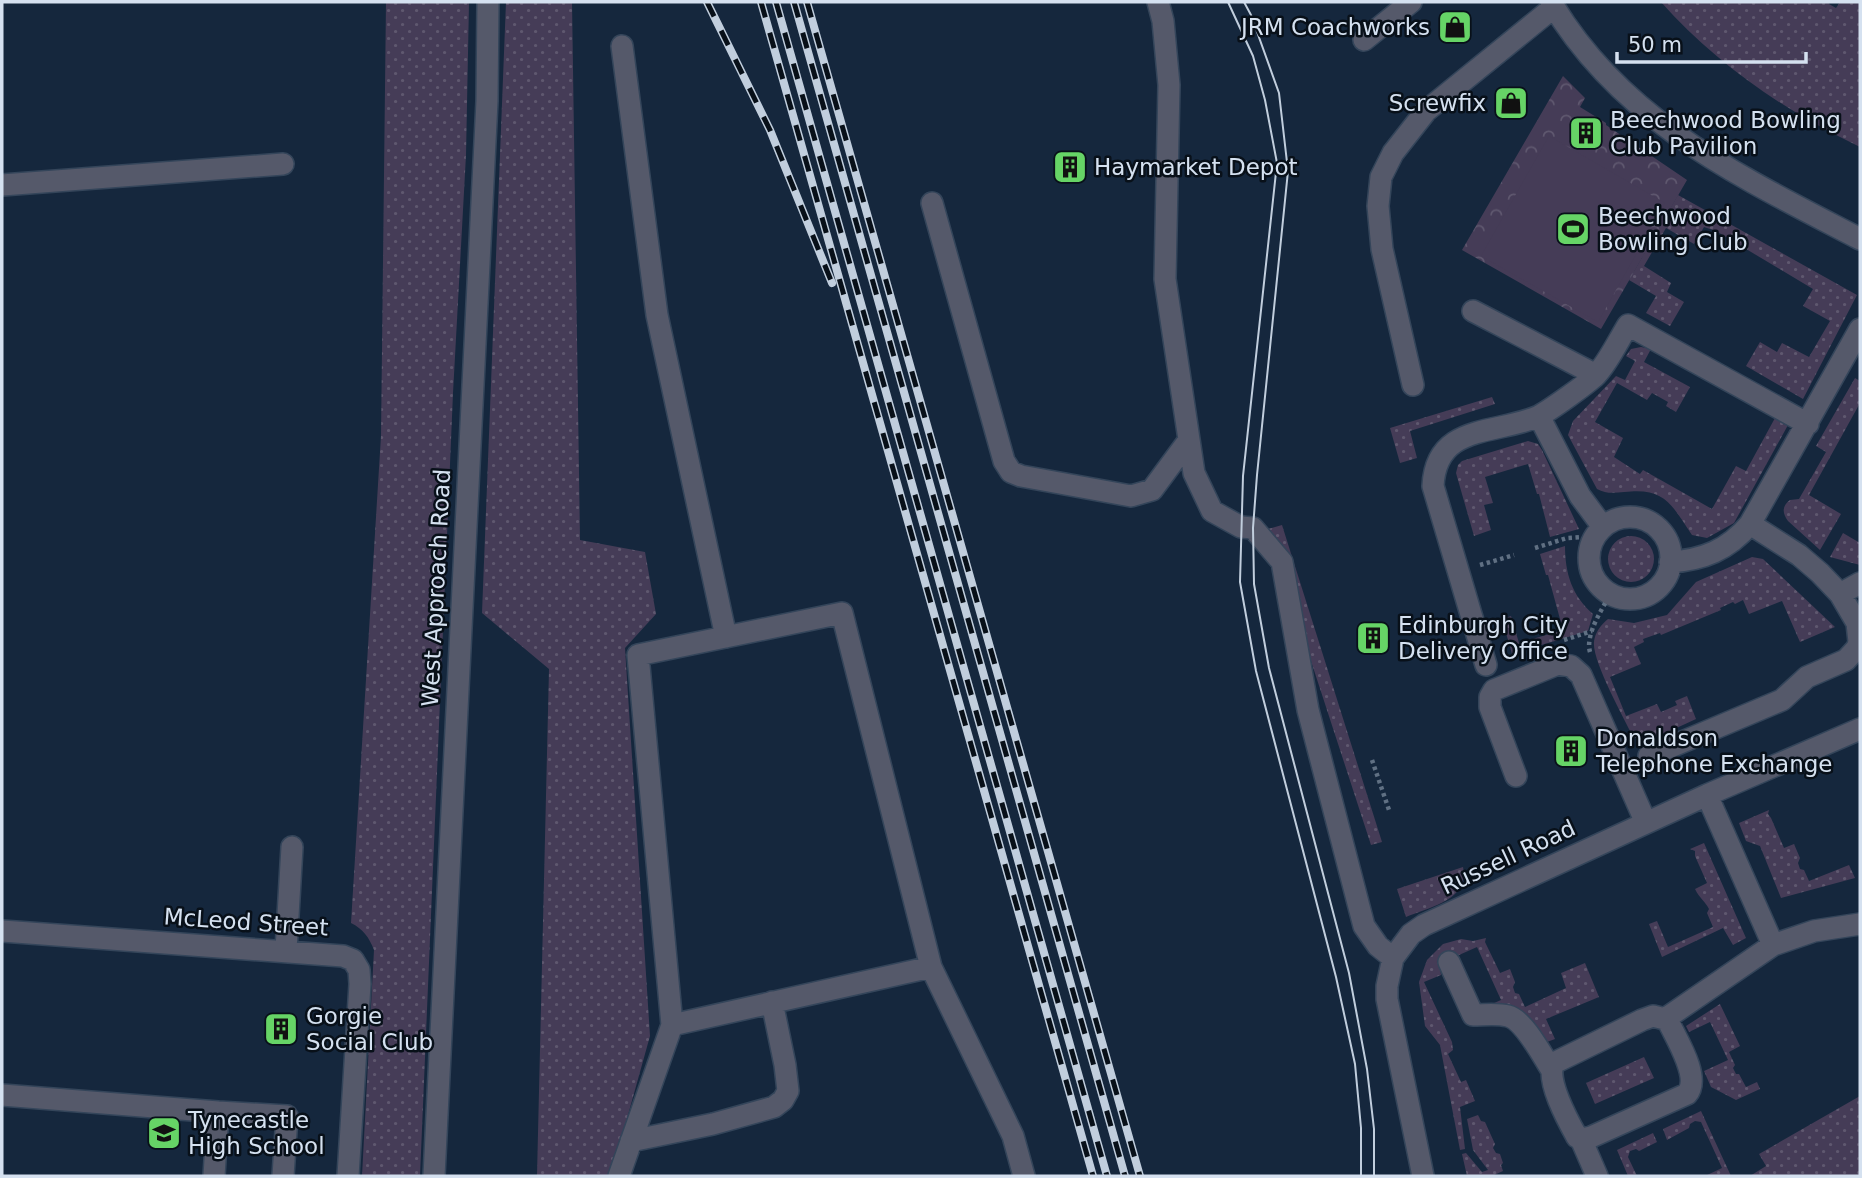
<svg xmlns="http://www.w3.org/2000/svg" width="1862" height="1178" font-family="'DejaVu Sans',sans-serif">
<defs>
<pattern id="grass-dots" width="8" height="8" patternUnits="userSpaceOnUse" patternTransform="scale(1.75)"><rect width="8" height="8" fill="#453c57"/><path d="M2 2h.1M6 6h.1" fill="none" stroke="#5f586f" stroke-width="1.8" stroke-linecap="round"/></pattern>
<pattern id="park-crowns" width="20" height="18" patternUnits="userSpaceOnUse" patternTransform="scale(1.75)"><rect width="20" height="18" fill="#453c57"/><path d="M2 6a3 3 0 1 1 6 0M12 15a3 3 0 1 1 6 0" fill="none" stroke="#5f586f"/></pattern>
</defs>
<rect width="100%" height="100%" fill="#15273d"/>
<path fill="url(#grass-dots)" d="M386 2H469L466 155 453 393 420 1176H362L374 950C369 937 363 929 351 923L381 436Z
M506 2H572L580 540 645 552 656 614 625 648 650 1036 611 1176H537L549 669 482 613Z
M1661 2H1830L1829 4 1836 8 1840 2H1860V147C1786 112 1715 63 1661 2Z
M1678 195 1857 295 1803 399 1746 366 1760 342 1777 352 1782 343 1809 357 1830 321 1803 306 1813 289 1716 231 1704 227 1694 244 1666 228 1644 266 1671 283 1667 292 1684 302 1670 326 1646 313 1656 296 1629 280Z
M1641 347 1651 349 1644 362 1690 387 1676 412 1666 406 1668 402 1652 393 1647 400 1617 383 1595 422 1623 438 1614 457 1640 474 1643 470 1712 509 1736 466 1746 471 1775 418 1788 425 1734 523 1707 538 1692 535C1671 504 1665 487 1624 492 1614 493 1606 494 1597 489L1568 435 1573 421 1616 376 1625 380 1635 361 1626 356 1631 349Z
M1855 378 1860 381V403L1809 495 1841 514 1820 550 1788 521C1782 513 1782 506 1790 500L1799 499 1826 452 1816 446Z
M1492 397 1495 404 1410 431 1417 458 1400 463 1390 428Z
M1528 441 1538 444 1542 450 1579 529 1550 537 1539 494H1537L1528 464 1485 477 1493 503 1484 505 1491 530 1474 536 1456 473 1458 465 1462 461Z
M1282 525 1382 842 1371 845 1268 529Z
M1843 533 1860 543V565L1830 557Z
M1608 559a23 23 0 1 1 46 0a23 23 0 1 1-46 0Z
M1565 546C1565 573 1572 596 1593 614L1588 631 1512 654 1502 619 1511 616 1519 643 1563 630 1548 575H1546L1540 554Z
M1752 557 1763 559 1835 627 1800 642 1782 601 1749 614 1743 600 1735 604 1733 602 1720 608 1721 610 1661 635 1660 633 1643 639 1644 642 1634 647 1641 664 1610 677 1626 716 1657 704 1661 712 1677 705 1675 701 1687 696 1696 719 1646 742 1633 737C1624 718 1592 661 1594 642 1595 632 1601 625 1608 619L1634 623 1667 615 1696 582Z
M1769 810 1768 814 1771 818 1784 848 1794 844 1800 858 1798 863 1800 869 1804 870 1809 881 1849 865 1855 878 1781 898 1760 846 1746 841 1739 823Z
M1704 843 1746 938 1733 945 1723 928 1662 957 1649 924 1657 921 1668 947 1713 927 1707 913 1709 909C1705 901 1700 899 1695 889L1707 883 1695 856V851L1690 849Z
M1463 867C1470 900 1429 907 1406 917L1397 889Z
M1486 938 1485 942 1500 973 1510 969 1515 982 1513 987 1515 993 1519 994 1525 1007 1566 988 1561 973 1585 963 1599 997 1546 1019 1555 1039 1547 1042C1529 1011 1516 1012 1483 1008L1501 1000 1477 947 1459 955 1454 953 1439 960 1441 975 1424 982 1452 1042 1453 1050 1448 1054 1461 1082 1466 1080 1475 1101 1460 1107 1465 1149 1460 1150 1440 1045 1425 1026 1419 982 1427 960 1443 944 1461 939 1473 941Z
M1720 1004 1740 1046 1729 1052 1735 1065 1733 1068 1736 1074H1739L1746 1087 1757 1082 1760 1089 1736 1100 1711 1087 1704 1071 1728 1060 1710 1022 1689 1032 1686 1026Z
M1644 1057 1654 1078 1595 1104 1586 1083Z
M1860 1096V1176H1750L1766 1166 1759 1154Z
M1701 1111 1731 1176H1705L1722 1168 1701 1122 1695 1121 1690 1124 1689 1128 1667 1140 1663 1129Z
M1478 1115 1481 1121 1485 1122 1495 1144 1493 1148 1496 1153 1500 1154 1503 1163 1501 1165 1503 1171 1492 1176H1467L1462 1154 1466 1153 1482 1172 1488 1170 1473 1150 1467 1119Z
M1653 1133 1657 1142 1639 1151 1636 1149 1630 1151 1628 1157 1637 1176H1628L1617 1150Z"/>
<path fill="url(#park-crowns)" d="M1563 76 1585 98 1580 107 1606 123V125L1687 180 1601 329 1462 250Z"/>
<path fill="#453c57" d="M1549 136 1665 203 1598 322 1481 256Z"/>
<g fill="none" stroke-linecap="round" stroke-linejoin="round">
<g stroke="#34455a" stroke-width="24">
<path id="minor" d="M1158 2 1163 21 1169 85 1165 279 1194 473 1212 511 1241 527 1253 528 1282 562 1308 710 1364 926 1378 946 1393 958
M1551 2C1622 122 1741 177 1860 239
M1364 40 1411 2
M622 46 657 315 726 637
M2 185 283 164
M932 203 1004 461 1011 472 1021 476 1131 496 1152 490 1189 440
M1473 311 1596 375
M1413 385 1382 249 1378 206 1381 177 1393 153 1426 111 1554 7
M1539 416 1580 496 1603 527
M1589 558a41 41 0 1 1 82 0a41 41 0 1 1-82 0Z
M1670 562C1703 560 1728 550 1750 524L1860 329
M1840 594 1860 583
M1486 665 1433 486C1436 423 1496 435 1539 416 1550 410 1587 384 1596 375 1609 361 1618 341 1628 325L1808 424
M1649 756 1782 700 1807 677 1846 660 1857 648 1859 642 1857 623 1840 594 1820 573 1799 555 1750 524
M1516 776 1490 707V697L1494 690 1558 664 1571 666 1581 675 1646 823
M2 931 343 956 353 960 359 970 360 984 348 1176
M1773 945 1814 931 1860 924
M286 950 292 847
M1449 962 1473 1015C1484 1015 1497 1013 1508 1016 1524 1020 1542 1055 1551 1069
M1665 1019 1669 1023C1677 1040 1701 1078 1687 1094L1591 1137 1581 1139 1577 1137C1568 1121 1545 1079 1554 1063L1642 1020 1653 1016 1665 1019 1773 945 1707 795
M672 1025 638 655 842 613 931 967
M2 1095 218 1112
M1581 1139 1597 1176
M631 1141 713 1124 774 1107 783 1100 788 1091 785 1065 772 1002
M214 1176 218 1112 287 1116 283 1176
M434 1176 487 101 488 2
M619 1176 672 1025 931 967 1013 1136 1024 1176
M1423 1176 1387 999V986L1393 958 1411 934 1424 925 1707 795 1860 729"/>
</g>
<path stroke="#607083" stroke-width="4.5" stroke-dasharray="3.5 3.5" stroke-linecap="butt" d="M1535 548 1567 538 1582 537
M1480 565 1514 555
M1564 640 1592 631
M1590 652C1585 635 1602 609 1610 595
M1372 760 1389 810"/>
<use href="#minor" stroke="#55596a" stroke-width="21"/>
<path stroke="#c1cedd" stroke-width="2" d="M1228 2 1253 56 1265 100 1277 163 1243 476 1240 582 1256 671 1336 977 1355 1064 1361 1128V1176
M1244 2 1251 15 1279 93 1288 171 1257 475 1253 528 1254 584 1269 668 1349 973 1367 1069 1374 1129V1176"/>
<g stroke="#c1cedd" stroke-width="8">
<path id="rail" d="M707 2 770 130 832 283
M761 2 1093 1176
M776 2 1107 1176
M794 2 1125 1176
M807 2 1140 1176"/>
</g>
<use href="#rail" stroke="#081019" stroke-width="5" stroke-dasharray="16" stroke-linecap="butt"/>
</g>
<defs>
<g id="shop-square" transform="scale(1.75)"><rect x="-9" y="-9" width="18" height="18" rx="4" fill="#66d466" stroke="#081019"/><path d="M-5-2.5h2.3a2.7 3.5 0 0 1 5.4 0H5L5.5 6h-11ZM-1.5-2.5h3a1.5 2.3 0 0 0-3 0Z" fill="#111"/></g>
<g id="building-square" transform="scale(1.75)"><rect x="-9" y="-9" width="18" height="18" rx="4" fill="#66d466" stroke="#081019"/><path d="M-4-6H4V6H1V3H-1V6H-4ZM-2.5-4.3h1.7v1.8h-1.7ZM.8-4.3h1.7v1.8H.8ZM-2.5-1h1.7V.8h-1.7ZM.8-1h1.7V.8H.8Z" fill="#111"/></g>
<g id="stadium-square" transform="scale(1.75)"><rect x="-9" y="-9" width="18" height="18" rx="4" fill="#66d466" stroke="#081019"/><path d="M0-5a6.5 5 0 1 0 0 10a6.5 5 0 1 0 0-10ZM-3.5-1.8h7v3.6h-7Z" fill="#111"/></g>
<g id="school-square" transform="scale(1.75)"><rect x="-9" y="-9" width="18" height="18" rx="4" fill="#66d466" stroke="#081019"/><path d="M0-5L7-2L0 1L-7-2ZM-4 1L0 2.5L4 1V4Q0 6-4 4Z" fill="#111"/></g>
</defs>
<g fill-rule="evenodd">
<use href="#shop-square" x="1455" y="27"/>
<use href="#shop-square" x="1511" y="103"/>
<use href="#building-square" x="1586" y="133"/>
<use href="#building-square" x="1070" y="167"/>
<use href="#stadium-square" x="1573" y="229"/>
<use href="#building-square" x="1373" y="638"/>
<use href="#building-square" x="1571" y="751"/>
<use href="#building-square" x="281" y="1029"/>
<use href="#school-square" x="164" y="1133"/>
</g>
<g text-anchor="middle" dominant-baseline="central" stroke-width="5" stroke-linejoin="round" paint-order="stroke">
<g font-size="23" fill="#d5e1f0" stroke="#081019" text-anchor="start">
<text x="1430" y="27" text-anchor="end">JRM Coachworks</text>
<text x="1486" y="103" text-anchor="end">Screwfix</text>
<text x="1610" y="120">Beechwood Bowling<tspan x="1610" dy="26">Club Pavilion</tspan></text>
<text x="1094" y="167">Haymarket Depot</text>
<text x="1598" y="216">Beechwood<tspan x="1598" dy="26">Bowling Club</tspan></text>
<text x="1398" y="625">Edinburgh City<tspan x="1398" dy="26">Delivery Office</tspan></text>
<text x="1596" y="738">Donaldson<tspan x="1596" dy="26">Telephone Exchange</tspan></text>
<text x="306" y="1016">Gorgie<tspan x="306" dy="26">Social Club</tspan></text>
<text x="188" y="1120">Tynecastle<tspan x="188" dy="26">High School</tspan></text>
</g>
<g font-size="23" fill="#d5e1f0" stroke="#081019">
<text transform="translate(436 588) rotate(-87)">West Approach Road</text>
<text transform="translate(1508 857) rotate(-25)">Russell Road</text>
<text transform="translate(246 922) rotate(4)">McLeod Street</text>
</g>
</g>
<rect width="1862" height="1178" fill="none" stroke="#d5e1f0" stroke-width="7"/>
<path d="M1617 52v10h189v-10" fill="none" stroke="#d5e1f0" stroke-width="3.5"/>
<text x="1628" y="52" font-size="21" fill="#d5e1f0" stroke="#081019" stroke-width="5" paint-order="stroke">50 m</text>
</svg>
